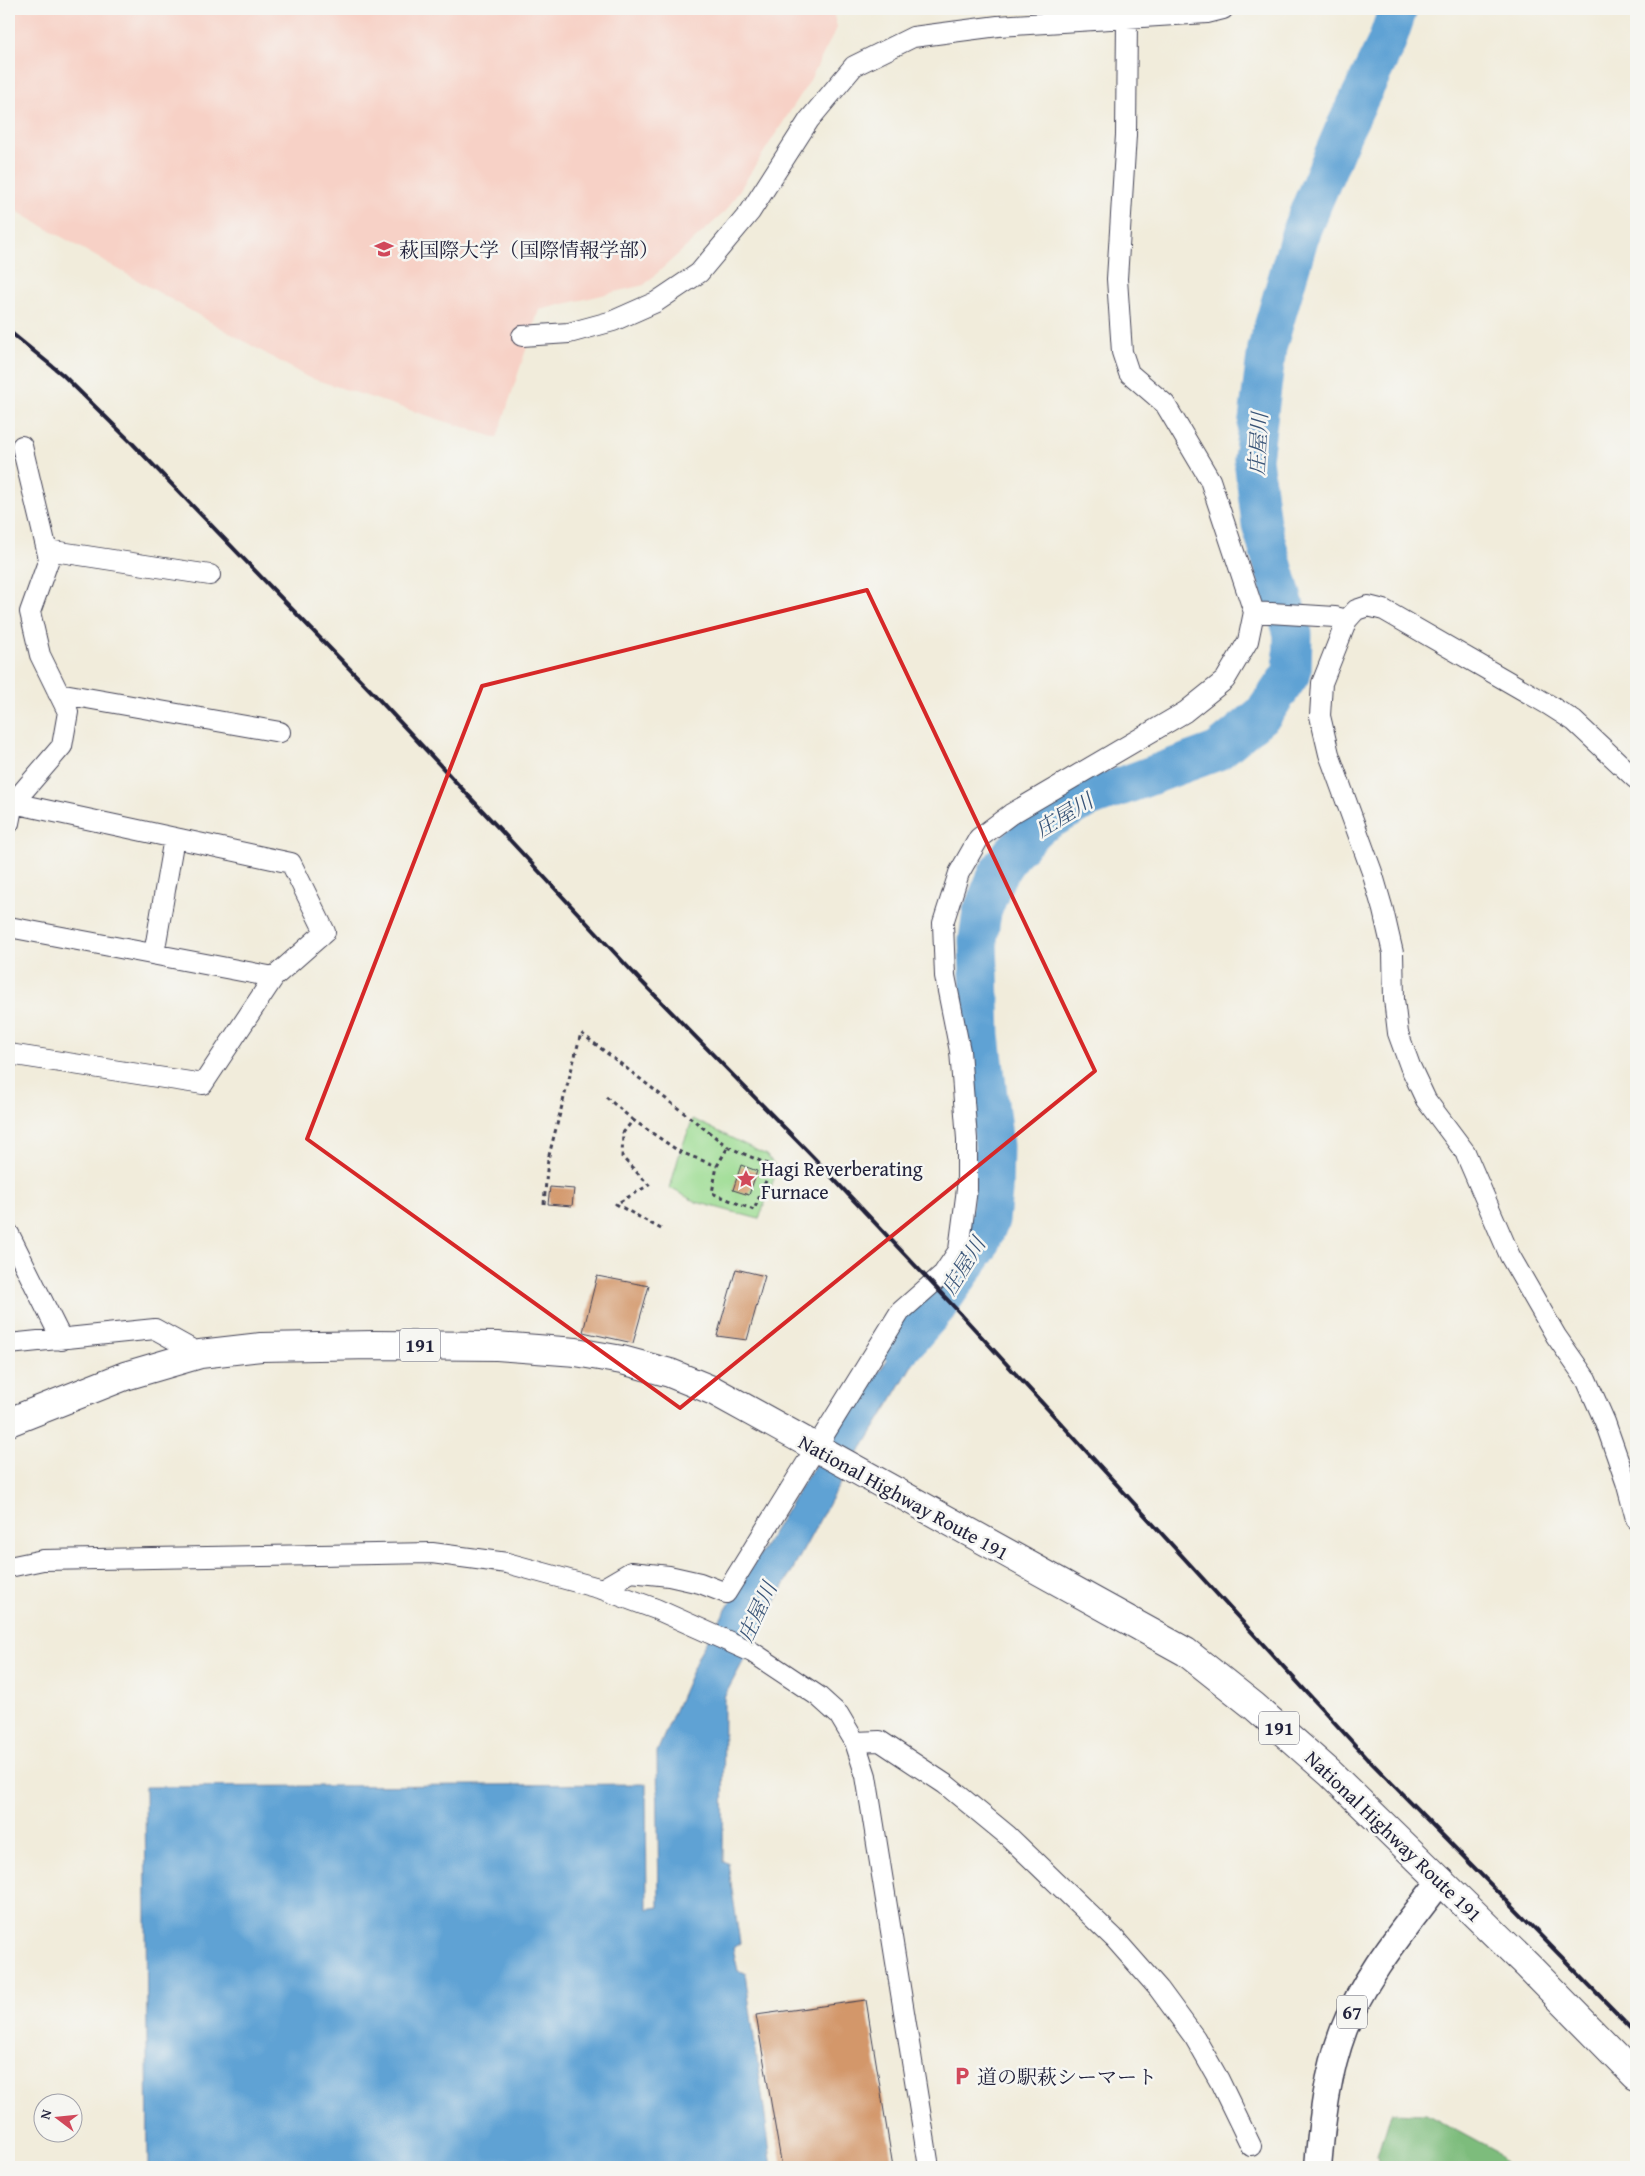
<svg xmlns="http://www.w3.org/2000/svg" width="1645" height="2176" font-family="'Gentium Book Plus','Noto Serif JP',serif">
<rect width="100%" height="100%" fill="#f6f6f2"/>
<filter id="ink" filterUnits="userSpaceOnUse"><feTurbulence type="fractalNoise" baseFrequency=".02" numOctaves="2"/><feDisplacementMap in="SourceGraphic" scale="10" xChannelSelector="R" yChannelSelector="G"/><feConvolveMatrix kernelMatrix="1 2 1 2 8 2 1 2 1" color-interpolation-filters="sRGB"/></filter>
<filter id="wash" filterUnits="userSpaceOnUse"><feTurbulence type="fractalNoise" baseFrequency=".0096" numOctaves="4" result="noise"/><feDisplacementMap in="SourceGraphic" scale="20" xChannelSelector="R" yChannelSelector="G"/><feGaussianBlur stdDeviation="1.12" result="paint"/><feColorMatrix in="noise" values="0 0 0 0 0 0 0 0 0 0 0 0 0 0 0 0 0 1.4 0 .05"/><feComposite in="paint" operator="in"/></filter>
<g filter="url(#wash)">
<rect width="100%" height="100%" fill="#f1ecdb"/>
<path fill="#f7d1c6" d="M9 9H832L837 27 809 82 726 211 644 285 539 310 497 438 307 377 18 212 9 200Z"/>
<path fill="#9cdc92" stroke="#5f7f66" d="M693 1119 766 1155 778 1168 759 1219 696 1202 670 1188 680 1152Z"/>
<path fill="#7dbc7c" stroke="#506f5c" d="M1391 2113 1426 2114 1496 2152 1509 2167H1380L1378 2156Z"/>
<path fill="#5fa2d4" stroke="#406288" d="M930 1303 943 1312 891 1401 832 1497 724 1697 723 1862 728 1863 740 1943 733 1948 738 1971 745 1973 772 2167H148L145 1787 646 1784 647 1909 659 1907 657 1752 699 1654 800 1488 856 1403Z"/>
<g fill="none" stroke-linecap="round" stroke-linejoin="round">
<path stroke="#5fa2d4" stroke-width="39" d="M901 1348 938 1306 978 1248 990 1220 993 1191 994 1146 981 1036 978 940 982 912 997 875 1011 854 1040 825 1087 799 1218 751 1264 713 1292 672 1293 634 1261 524 1253 459 1267 348 1302 228 1343 132 1386 44 1398 9"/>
</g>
<g id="blocks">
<path fill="#d3976a" d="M741 1165 757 1171 749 1195 733 1190Z
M550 1187 574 1189 572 1206 548 1204Z
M736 1269 765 1276 747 1340 717 1336Z
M597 1276 649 1286 633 1343 583 1332Z
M866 2000 893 2167H782L756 2015Z"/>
</g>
</g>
<g filter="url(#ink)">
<use href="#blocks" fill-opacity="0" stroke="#414053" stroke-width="1"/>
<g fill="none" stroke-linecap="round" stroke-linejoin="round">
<g stroke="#414053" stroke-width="22">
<path id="minor" d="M522 336 569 333 613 321 656 302 699 273 750 212 809 120 854 66 913 37 998 26 1207 13 1223 9
M47 550 210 575
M1254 612 1335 617 1347 620
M58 693 280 732
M1636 779 1574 721 1549 705 1384 610 1368 606 1356 610 1347 620 1322 683 1320 716 1329 754 1372 872 1383 910 1393 953 1394 999 1398 1033 1410 1066 1426 1100 1465 1152 1510 1256 1556 1336 1586 1379 1605 1422 1626 1482 1636 1519
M9 823 13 803 62 746 68 712 40 655 30 612 49 559 22 446
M9 927 274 977
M154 954 174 838
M9 1054 203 1084 274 977 325 932 291 863 13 803
M9 1234 62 1340
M9 1344 155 1329 200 1354
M9 1567 43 1560 432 1553 507 1563 602 1589 656 1609 752 1652 818 1696 839 1715 855 1742 866 1776 929 2167
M602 1589 631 1572 669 1576 700 1583 726 1593 900 1312 943 1274 959 1250 967 1189V1139L960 1051 945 976 943 923 959 873 979 838 1011 814 1185 712 1225 680 1248 641 1254 612 1210 480 1165 404 1129 373 1122 352 1117 279 1126 135 1127 18 1124 9
M855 1742 880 1741 945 1784 1007 1835 1114 1938 1159 1989 1195 2038 1219 2080 1251 2146"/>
</g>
<g stroke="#414053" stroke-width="29">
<path id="major" d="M1318 2167C1322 2120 1327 2074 1344 2029 1365 1974 1406 1927 1441 1880"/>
</g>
<g stroke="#414053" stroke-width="30">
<path id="highway" d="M9 1422 125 1376 200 1354 261 1347 374 1345 497 1346 576 1352 622 1360 670 1373 714 1391 1186 1652 1254 1706 1331 1774 1528 1966 1636 2076"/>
</g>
<path stroke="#414053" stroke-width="3" stroke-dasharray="4 4" stroke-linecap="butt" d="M606 1097 633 1120
M728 1147 772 1166 754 1210 712 1193 717 1166Z
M544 1204 548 1159 581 1033 728 1147
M661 1229 616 1204 649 1185 622 1157 623 1133 633 1120 680 1152 717 1166"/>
<use href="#minor" stroke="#fff" stroke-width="20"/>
<use href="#major" stroke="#fff" stroke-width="26"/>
<use href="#highway" stroke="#fff" stroke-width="28"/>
<path stroke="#22223b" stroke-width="4" d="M9 331 63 375 131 442 372 692 641 981 813 1157 958 1311 1367 1758 1636 2033"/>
</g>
</g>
<path fill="none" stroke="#d62828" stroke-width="4" stroke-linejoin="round" d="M867 590 1095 1071 680 1408 307 1139 482 686Z"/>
<defs>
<g id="university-bare" transform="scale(1.5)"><path d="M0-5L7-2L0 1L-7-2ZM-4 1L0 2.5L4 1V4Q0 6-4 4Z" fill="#d1495b" stroke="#f6f6f2" stroke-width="2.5" paint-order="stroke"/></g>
<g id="sight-bare" transform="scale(1.5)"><path d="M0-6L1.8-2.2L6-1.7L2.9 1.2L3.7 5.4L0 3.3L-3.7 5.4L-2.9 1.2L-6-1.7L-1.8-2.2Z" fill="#d1495b" stroke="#f6f6f2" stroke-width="2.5" paint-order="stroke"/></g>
<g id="parking-bare" transform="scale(1.5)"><path d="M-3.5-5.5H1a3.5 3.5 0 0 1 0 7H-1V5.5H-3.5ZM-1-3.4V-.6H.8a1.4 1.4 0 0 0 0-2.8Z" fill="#d1495b" stroke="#f6f6f2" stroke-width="2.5" paint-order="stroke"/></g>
</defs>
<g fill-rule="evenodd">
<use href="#university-bare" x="384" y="249"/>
<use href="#sight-bare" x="746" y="1179"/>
<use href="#parking-bare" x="962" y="2076"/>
</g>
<g text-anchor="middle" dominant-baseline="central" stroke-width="5" stroke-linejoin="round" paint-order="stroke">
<g fill="#f6f6f2" stroke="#626272" stroke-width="1">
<rect x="400" y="1328.5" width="40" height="33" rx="4"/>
<rect x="1259" y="1711.5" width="40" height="33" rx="4"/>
<rect x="1337" y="1995.5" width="30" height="33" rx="4"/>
</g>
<g font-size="19" font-weight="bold" fill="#22223b">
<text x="420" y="1345">191</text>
<text x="1279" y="1728">191</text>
<text x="1352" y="2012">67</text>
</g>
<g font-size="20" fill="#22223b" stroke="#f6f6f2" text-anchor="start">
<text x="399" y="249">萩国際大学（国際情報学部）</text>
<text x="761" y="1168">Hagi Reverberating<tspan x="761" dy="23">Furnace</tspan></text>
<text x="977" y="2076">道の駅萩シーマート</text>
</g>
<g font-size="20" fill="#22223b" stroke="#f6f6f2">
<text transform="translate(904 1497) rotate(29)">National Highway Route 191</text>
<text transform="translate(1394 1836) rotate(44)">National Highway Route 191</text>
</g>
<g font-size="21" font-style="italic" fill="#3a5578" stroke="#f6f6f2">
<text transform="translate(1258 444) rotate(-87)">庄屋川</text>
<text transform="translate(1064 815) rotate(-31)">庄屋川</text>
<text transform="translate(963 1266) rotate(-58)">庄屋川</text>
<text transform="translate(757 1612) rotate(-65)">庄屋川</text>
</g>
</g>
<rect width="1645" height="2176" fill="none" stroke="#f6f6f2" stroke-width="30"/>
<g transform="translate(58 2118) rotate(286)"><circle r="24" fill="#f6f6f2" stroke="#a1a1a9"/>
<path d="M0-4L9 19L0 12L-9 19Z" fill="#d1495b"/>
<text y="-8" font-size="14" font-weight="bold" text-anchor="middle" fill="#22223b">N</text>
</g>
</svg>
